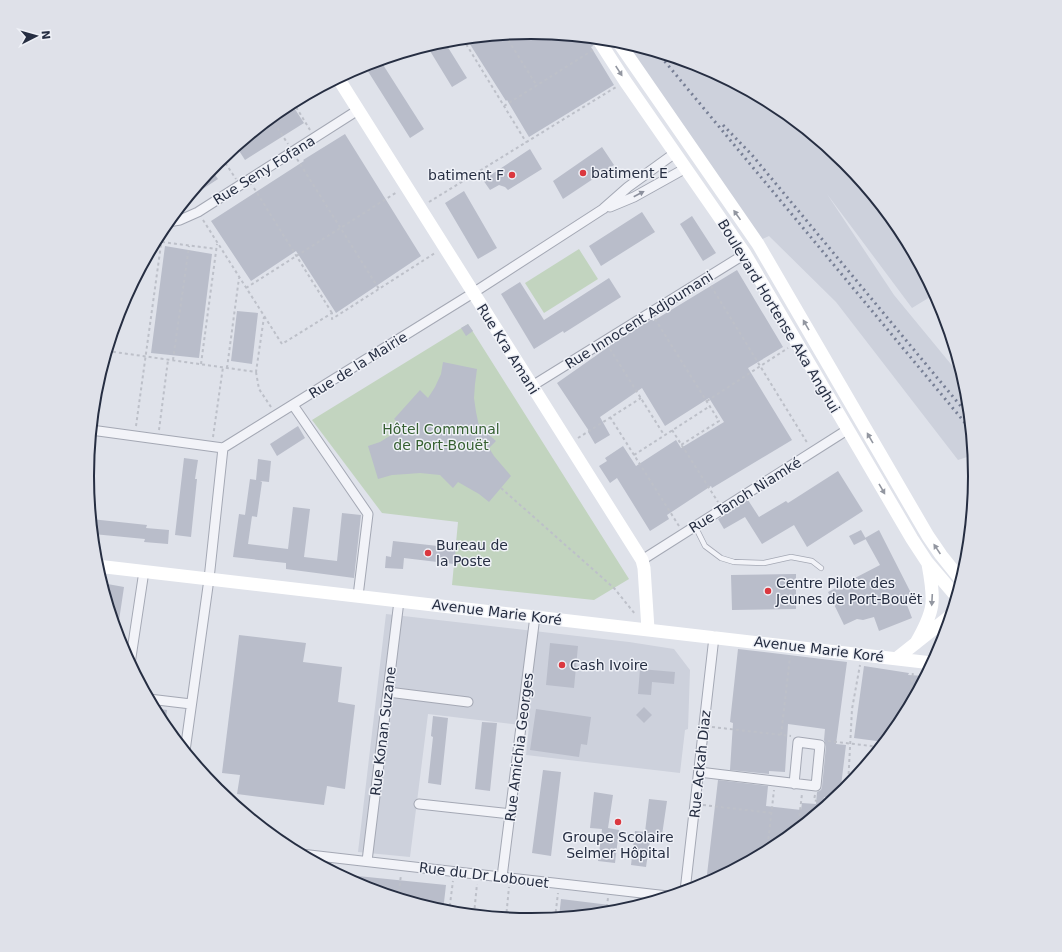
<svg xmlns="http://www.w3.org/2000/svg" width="1062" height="952" font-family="'DejaVu Sans',sans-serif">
<rect width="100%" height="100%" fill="#dfe2ea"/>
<path fill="#cdd1dc" d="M618 41 701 66 778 107 845 162 900 230 935 294 912 308 827 194 894 295 964 380 967 390 973 455 958 460 836 302 769 236 754 243Z
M386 614 629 642 674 649 690 670 688 729 685 730 680 773 526 755 529 726 428 714 410 857 358 852Z"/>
<path fill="#c2d4bf" d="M579 249 598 279 544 313 525 283Z
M468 324 629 579 594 600 452 585 458 522 382 513 312 420Z"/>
<path fill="#b9bdca" d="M531 32 590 38 593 46 591 47 614 85 529 137 507 100 506 101 466 38Z
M444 41 467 78 452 87 427 46Z
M380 60 424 129 410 138 364 65Z
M291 103 304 123 245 160 236 146 285 107Z
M345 134 421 256 336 313 296 251 251 281 211 221 304 161 303 160Z
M602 147 614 165 563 199 553 181Z
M530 149 542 169 508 190 505 187 499 185 490 190 483 180Z
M211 169 218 179 192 196 190 194Z
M464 191 497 248 478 259 445 203Z
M642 212 655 232 601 266 589 246Z
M692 216 716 253 703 261 680 224Z
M165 246 212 254 199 358 151 353Z
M737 270 783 347 748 368 792 440 712 488 711 486 667 515 669 519 650 531 617 478 610 483 599 466 607 461 605 458 623 446 636 466 676 440 681 448 724 422 709 398 665 426 642 388 600 417 610 435 595 444 588 432 589 431 557 383 614 343 652 319 653 321Z
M609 278 621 297 564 333 563 331 534 349 501 294 520 282 544 320Z
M237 311 258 313 252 364 231 361Z
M468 324 473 331 466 336 461 328Z
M443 362 477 369 475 384 474 398 476 412 479 426 496 441 489 448 494 456 511 476 489 502 479 494 458 482 453 488 440 475 420 473 407 474 392 475 378 479 368 446 380 442 404 427 394 419 420 390 428 398 435 387 441 374Z
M298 426 305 438 277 456 270 444Z
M184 458 198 460 195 479H197L191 537 175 535Z
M258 459 271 461 269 482 260 481 262 482 257 517 245 515 250 479 256 480Z
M838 471 863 511 807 547 794 525 762 544 745 517 724 529 718 519 748 500 759 517 786 501 788 503Z
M293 507 310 509 304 557 337 561 342 513 361 515 354 578 286 569V563L233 557 239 514 252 516 248 544 288 549Z
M91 519 147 525 146 528 169 530 168 544 144 542 145 539 93 534Z
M861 530 866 539 854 545 849 536Z
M879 530 911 593 904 597 912 618 879 631 874 617 863 620 857 619 844 625 828 592 880 565 865 538Z
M393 541 456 548 454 564 404 558 403 569 385 568 386 556 391 557Z
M796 574V609L732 610 731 575Z
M102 583 124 587 117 634Z
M239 635 306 643 303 662 342 667 338 702 355 705 345 789 327 786 324 805 237 794 240 775 222 773Z
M550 643 578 646 574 688 546 685Z
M738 649 847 662 836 744 846 745 840 794 834 799 824 797 823 805 826 806 777 845 706 883 718 780 768 786 766 806 801 810 802 803 816 804 817 792 821 790 822 787 826 746 824 740 825 729 788 724 785 772 769 771V774L730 770 733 723 730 722Z
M864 666 909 673 908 675 925 676 900 723 884 742 854 738Z
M640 669 675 672 674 684 652 682 651 695 638 694Z
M644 707 652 715 644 723 636 715Z
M154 708 167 710 165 727 162 722Z
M536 709 591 717 587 745 581 744 579 757 530 750Z
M433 716 448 718 441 785 428 783 433 737 431 736Z
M482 722 497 723 490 791 475 789Z
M543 770 561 772 551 856 532 853Z
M594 792 613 795 608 828 619 830 615 863 598 861 602 829 590 828Z
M649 799 667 801 662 835 651 834 646 867 631 865 635 831 645 832Z
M338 874 446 885 443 911 361 886Z
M561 899 626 907V909L617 912 559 917Z"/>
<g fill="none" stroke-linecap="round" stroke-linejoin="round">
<g stroke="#a4a8b4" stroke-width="6">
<path id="lane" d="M695 526 705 546 721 558 734 562 764 563 791 557 812 561 821 568"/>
</g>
<g stroke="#a4a8b4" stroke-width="11">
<path id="street" d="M610 207 634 197 686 168
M168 222 180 220 198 212 358 110
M532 386 745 254
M293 405 368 514 358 596
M91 430 223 448
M223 448 473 293 603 209 628 187 675 153
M642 560 847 430
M130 664 144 571
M388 692 468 702
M149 699 191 704
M185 751 209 579 223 448
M699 772 816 786 820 745 798 742 794 784
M419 804 511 814
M301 854 668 896
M367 861 399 601
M502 877 535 616
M685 891 714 637"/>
</g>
<path stroke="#bdc0c9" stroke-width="2" stroke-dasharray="3 3" stroke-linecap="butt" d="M505 35 537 86
M463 39 526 142
M293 102 310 130
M504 106 593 50
M271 118 288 144
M222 158 236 179
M297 159 379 289
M254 188 332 313
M429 202 616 87
M203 220 282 344 332 313V319L435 253
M162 242 217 249
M711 286 808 444
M246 288 397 192
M655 319 719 421 681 445
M610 349 664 435
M107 351 256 372 264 317
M173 360 189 246
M201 364 217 244
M227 368 239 278
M256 372 259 389 271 407
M707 401 788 348
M610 417 679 526
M136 426 163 230
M159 430 168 360
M672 430 718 502
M213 437 223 367
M578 438 641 398
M634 455 710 406
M501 488 614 588 635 614
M909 706 913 672
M712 727 791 736
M781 735 790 657
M828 741 880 747
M848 786 852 709 860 665
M815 795 814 800 827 805
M703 805 772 813
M798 828 802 794
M767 851 774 790
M398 898 401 875
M449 912 453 881
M606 913 608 898
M474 914 477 884
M506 918 509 887
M555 918 558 893"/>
<use href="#lane" stroke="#f2f3f8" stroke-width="4.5"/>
<use href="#street" stroke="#f2f3f8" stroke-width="9"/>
<path stroke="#fff" stroke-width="13" d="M598 39 625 81 745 254 912 539 927 562 956 596
M617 40 758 244 928 536 941 555 961 580
M338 78 642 560 644 568 648 629
M97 566 932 663
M916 643C935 610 935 602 928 564
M897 658 950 616"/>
<path stroke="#777f95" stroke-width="3" stroke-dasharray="2 4" stroke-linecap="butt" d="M657 52 971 430
M723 125 752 155 969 416"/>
</g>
<defs><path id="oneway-solid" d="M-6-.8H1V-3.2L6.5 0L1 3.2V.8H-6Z"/></defs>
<g fill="#9296a0">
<use href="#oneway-solid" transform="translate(619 71) rotate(57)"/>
<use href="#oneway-solid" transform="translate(737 215) rotate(-125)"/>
<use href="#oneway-solid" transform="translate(806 325) rotate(-120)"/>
<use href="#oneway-solid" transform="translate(870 438) rotate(-120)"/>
<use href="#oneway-solid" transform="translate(882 489) rotate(60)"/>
<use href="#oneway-solid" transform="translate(937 549) rotate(-124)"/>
<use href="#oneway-solid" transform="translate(932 600) rotate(93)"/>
</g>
<use fill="#8c909d" href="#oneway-solid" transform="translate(639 194) rotate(-28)"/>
<g fill="#db383f" stroke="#eff1f7" stroke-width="1.5">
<circle cx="583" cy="173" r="4"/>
<circle cx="512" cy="175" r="4"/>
<circle cx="428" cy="553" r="4"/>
<circle cx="768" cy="591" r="4"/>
<circle cx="562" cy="665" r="4"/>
<circle cx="618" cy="822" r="4"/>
</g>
<g text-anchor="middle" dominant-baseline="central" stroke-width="3" stroke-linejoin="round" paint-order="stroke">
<g font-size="14" fill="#262e42" stroke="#eff1f7">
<text transform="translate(264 170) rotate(-32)">Rue Seny Fofana</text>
<text transform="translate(779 316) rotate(59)">Boulevard Hortense Aka Anghui</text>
<text transform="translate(639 320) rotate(-32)">Rue Innocent Adjoumani</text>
<text transform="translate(508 349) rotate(58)">Rue Kra Amani</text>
<text transform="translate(358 365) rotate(-32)">Rue de la Mairie</text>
<text transform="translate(745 495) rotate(-32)">Rue Tanoh Niamké</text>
<text transform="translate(497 612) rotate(7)">Avenue Marie Koré</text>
<text transform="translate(819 649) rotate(7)">Avenue Marie Koré</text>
<text transform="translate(383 731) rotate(-83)">Rue Konan Suzane</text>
<text transform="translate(519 747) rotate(-83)">Rue Amichia Georges</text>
<text transform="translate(700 764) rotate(-84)">Rue Ackah Diaz</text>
<text transform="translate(484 875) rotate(7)">Rue du Dr Lobouet</text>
</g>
<g font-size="14" fill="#262e42" stroke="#eff1f7" text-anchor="start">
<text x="591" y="173">batiment E</text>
<text x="504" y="175" text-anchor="end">batiment F</text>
<text x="436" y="545">Bureau de<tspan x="436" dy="16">la Poste</tspan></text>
<text x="776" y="583">Centre Pilote des<tspan x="776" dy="16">Jeunes de Port-Bouët</tspan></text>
<text x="570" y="665">Cash Ivoire</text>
<text x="618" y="837" text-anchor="middle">Groupe Scolaire<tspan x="618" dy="16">Selmer Hôpital</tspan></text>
</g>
<g font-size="14" fill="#366032" stroke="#eff1f7">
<text x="441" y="429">Hôtel Communal<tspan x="441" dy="16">de Port-Bouët</tspan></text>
</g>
</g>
<path d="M0 0H1062V952H0ZM94 476a437 437 0 1 1 874 0a437 437 0 1 1-874 0Z" fill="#dfe1e9" fill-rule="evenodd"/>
<path fill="none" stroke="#262e42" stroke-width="2" d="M94 476a437 437 0 1 1 874 0a437 437 0 1 1-874 0Z"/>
<g transform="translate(36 36) rotate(84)" stroke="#eff1f7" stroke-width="3" paint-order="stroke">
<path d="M0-3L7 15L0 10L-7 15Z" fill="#262e42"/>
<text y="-6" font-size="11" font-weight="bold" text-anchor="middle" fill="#262e42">N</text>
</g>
</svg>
